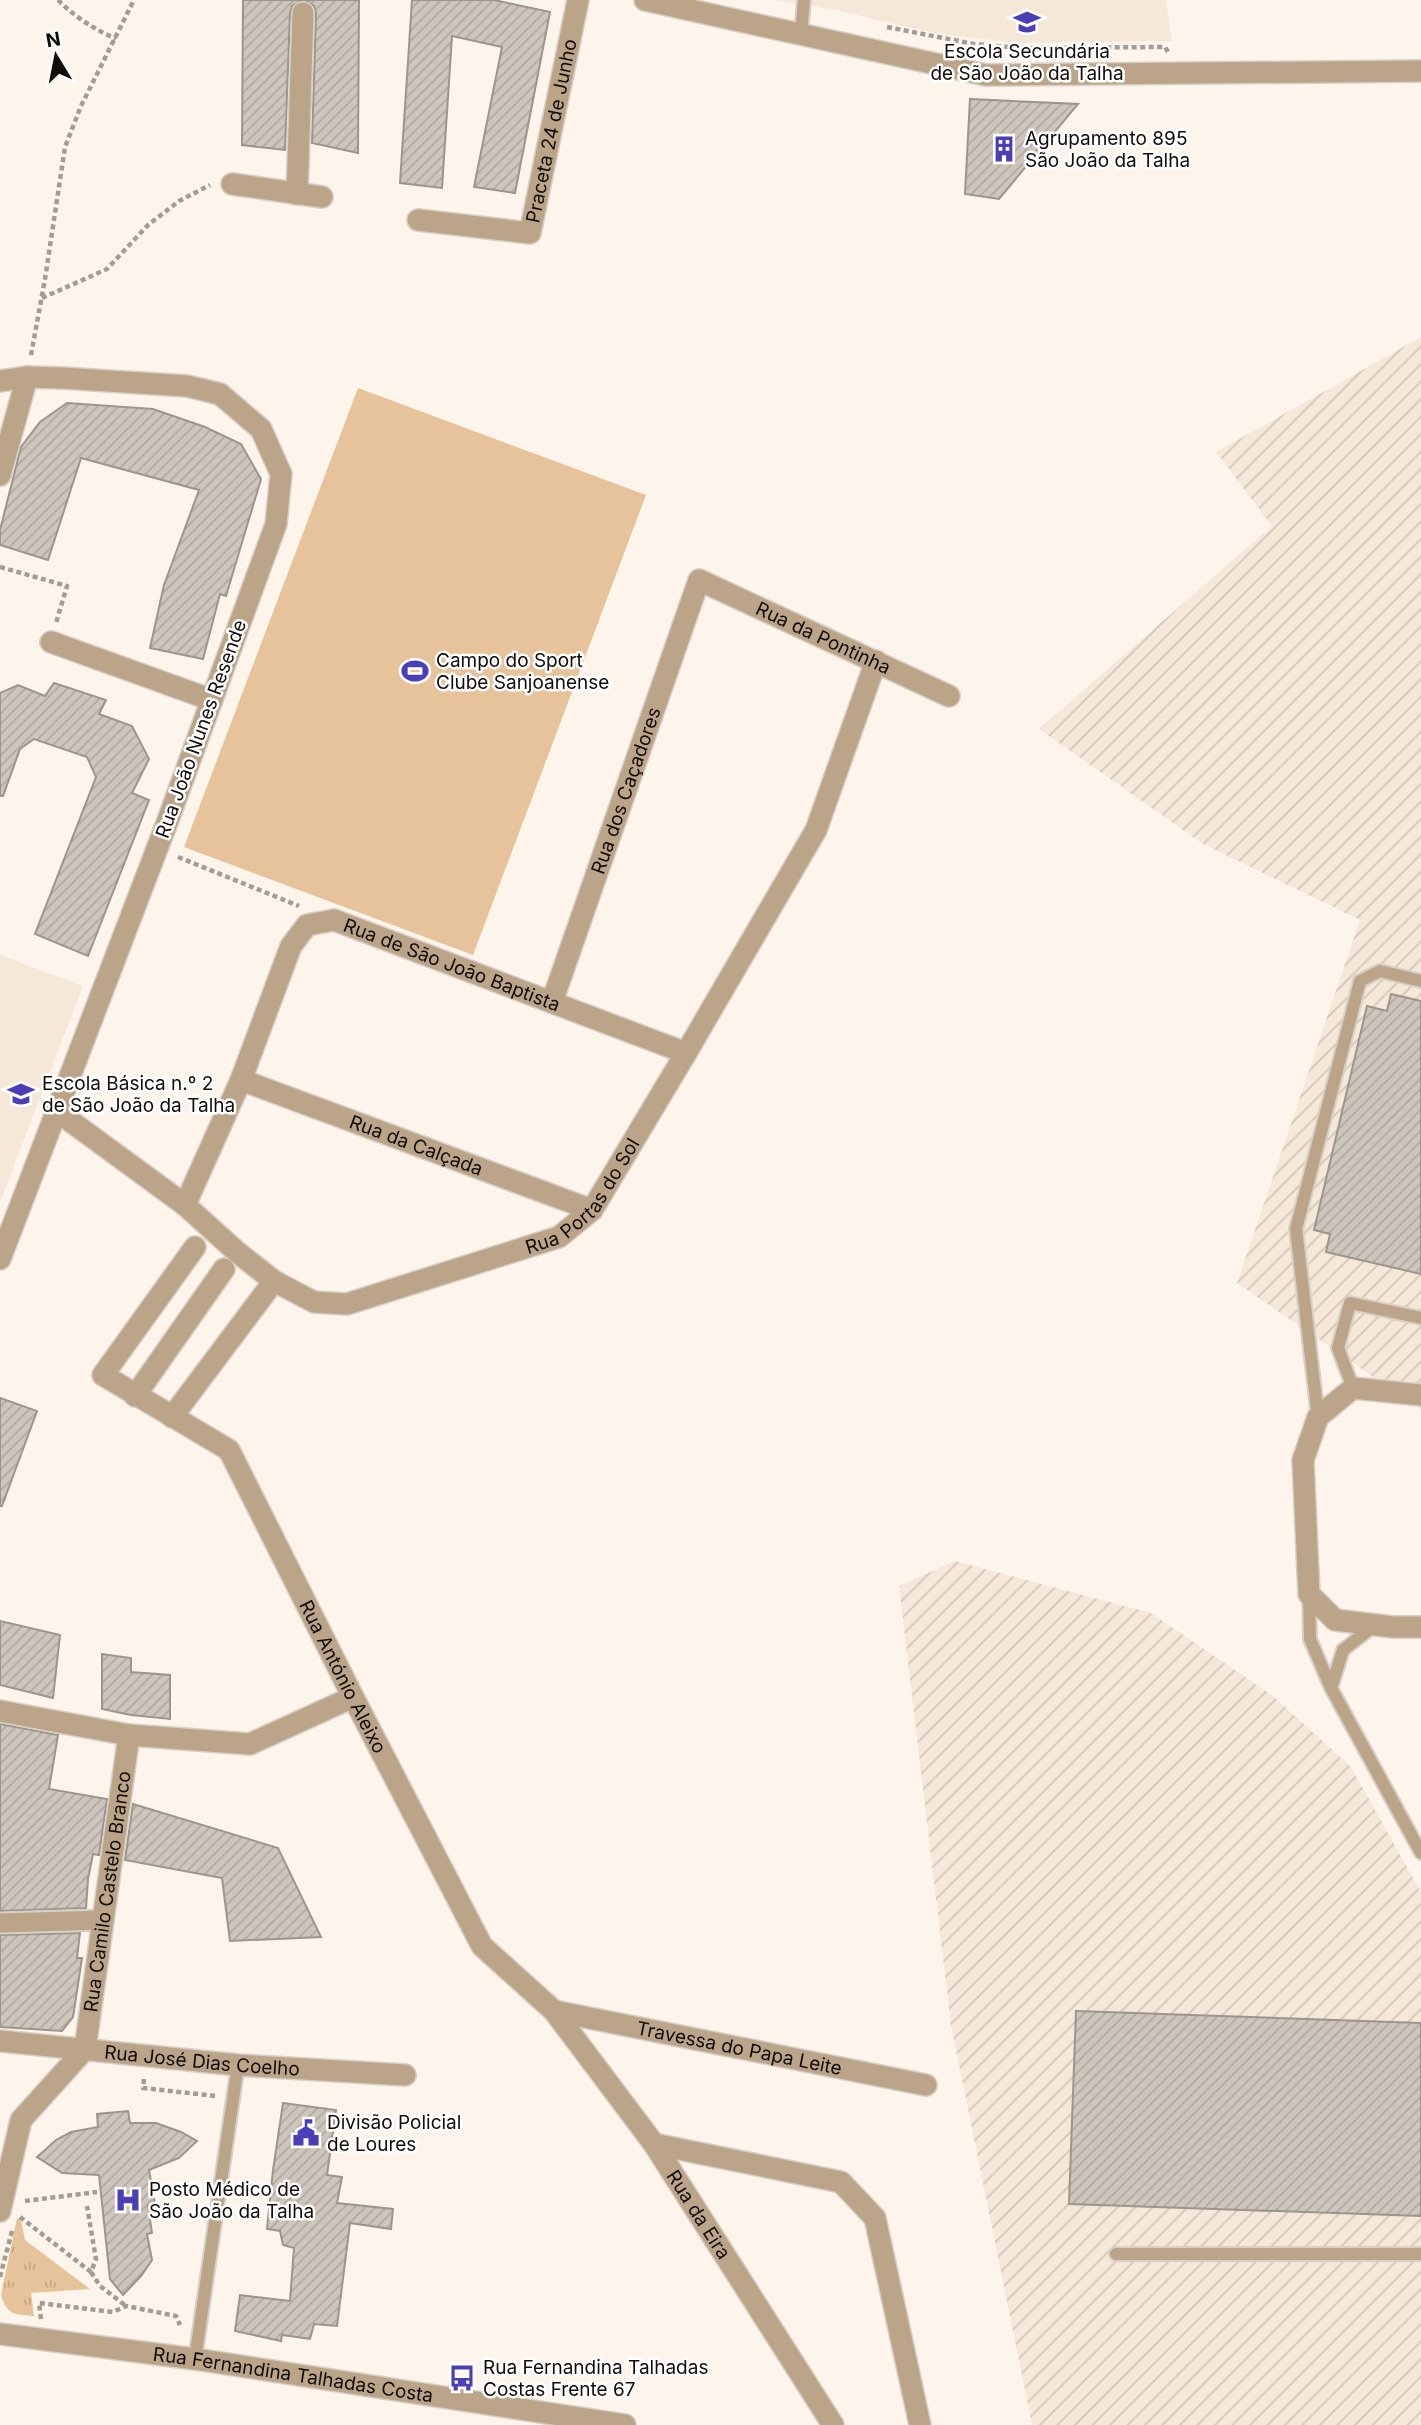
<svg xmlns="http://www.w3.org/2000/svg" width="1421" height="2425" font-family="Inter,sans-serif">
<defs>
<pattern id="industrial-furrows" width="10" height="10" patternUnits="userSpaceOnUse" patternTransform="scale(1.75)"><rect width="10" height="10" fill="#f5e8d9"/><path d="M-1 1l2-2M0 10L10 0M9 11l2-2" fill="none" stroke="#d1c6b9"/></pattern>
<pattern id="grass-tufts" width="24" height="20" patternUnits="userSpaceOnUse" patternTransform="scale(1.75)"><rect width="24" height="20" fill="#e6c39a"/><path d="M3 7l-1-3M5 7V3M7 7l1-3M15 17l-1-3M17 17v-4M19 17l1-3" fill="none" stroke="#c4a683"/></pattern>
<pattern id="building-hatch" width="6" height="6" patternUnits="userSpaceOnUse" patternTransform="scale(1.75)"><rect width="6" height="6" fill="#cec6bd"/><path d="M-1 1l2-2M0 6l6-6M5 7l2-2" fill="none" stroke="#b0a9a1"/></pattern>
</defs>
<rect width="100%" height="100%" fill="#fdf5ec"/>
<path fill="#f5e8d9" d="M773 0H1166L1172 41 1016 43 933 33 836 10Z
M0 955 83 986 0 1202Z"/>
<path fill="url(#industrial-furrows)" d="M1421 337V1410L1237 1283 1360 920 1203 844 1039 729 1272 526 1216 452Z
M955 1561 1151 1613 1273 1696 1351 1767 1421 1892V2425H1032L951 2025 899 1586Z"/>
<path fill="url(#grass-tufts)" d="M17 2218 21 2220 25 2240 90 2289 31 2293 34 2316C15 2314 7 2316 1 2295Z"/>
<path fill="#e6c39a" d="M358 388 646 495 473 955 184 847Z"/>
<path fill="url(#building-hatch)" stroke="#9c958c" stroke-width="2" d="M243 0H303L292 6 290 13 285 150 242 145Z
M304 0H359L358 153 312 143 316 13 314 6Z
M412 0H494L550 12 515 193 474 187 502 47 452 36 442 188 400 183Z
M970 99 1078 104 999 199 965 194Z
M67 403 153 409 205 427 241 444 261 479 226 596 220 594 203 659 150 648 164 585 199 490 81 458 48 560 0 545V530L21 447 40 422Z
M54 683 106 700 99 714 132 726 149 759 132 793 149 800 88 956 35 934 96 777 87 757 34 739 20 749 3 796H0V693L18 685 45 696Z
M1391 994 1421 1001V1274L1326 1252 1330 1234 1314 1230 1367 1006 1387 1011Z
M0 1398 37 1411 2 1506H0Z
M0 1621 60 1635 53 1698 0 1685Z
M102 1654 131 1658V1672L170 1675V1719L131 1715 102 1709Z
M0 1724 58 1735 49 1789 107 1799 99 1855 93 1854 88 1879 86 1908 0 1911Z
M133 1804 278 1848 321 1937 230 1941 222 1878 125 1860Z
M80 1933 77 1958H82L73 2017 62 2031 0 2027V1935Z
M1076 2011 1421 2023V2216L1069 2204Z
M283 2103 336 2110 327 2175 342 2177 337 2203 393 2209 391 2229 350 2223 337 2326 314 2324 310 2339 282 2335 281 2341 235 2331 240 2295 290 2301 294 2248 283 2245 280 2231 267 2229 273 2170Z
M128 2111 130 2123H156L181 2132 197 2141 179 2158 149 2170 155 2204 148 2206 152 2233 147 2234 152 2260 141 2276 123 2295 110 2279 99 2175 62 2173 37 2157 56 2140 71 2132 98 2127 97 2114Z"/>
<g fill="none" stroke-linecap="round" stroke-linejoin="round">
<g stroke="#d7d0c8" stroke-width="16">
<path id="service" d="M801 35 804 0
M1353 1388 1338 1348 1350 1303 1421 1318
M1318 1417 1296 1229 1360 981 1380 971 1421 981
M1309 1594 1310 1639 1331 1688
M1375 1625 1343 1650 1331 1688 1421 1853
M1116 2254H1421
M195 2359 238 2065"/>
</g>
<g stroke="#d7d0c8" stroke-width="23">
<path id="pedestrian" d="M0 1923 102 1920"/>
</g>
<g stroke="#d7d0c8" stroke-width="24">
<g id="minor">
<path d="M232 184 322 197"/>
<path d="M297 194 303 13"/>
<path id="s1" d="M418 220 530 233 578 0"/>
<path d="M0 381 27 377 62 378 187 386 220 394 261 429 281 474 276 524 168 820 0 1259"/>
<path d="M0 475 27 377"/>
<path d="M51 642 212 700"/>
<path id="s2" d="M552 1002 699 580 949 696"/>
<path id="s3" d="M241 1080 592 1210"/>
<path id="s4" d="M58 1112 185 1205 237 1252 274 1281 314 1302 347 1304 559 1237 592 1210 686 1053 816 830 876 661"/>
<path id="s5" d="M185 1205 241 1080 291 946 307 925 334 920 686 1053"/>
<path id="s6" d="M195 1247 103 1375 229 1450 353 1697 482 1946 554 2011 654 2144 833 2425"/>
<path d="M1421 1395 1353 1388 1318 1417 1303 1460 1309 1594 1335 1620 1393 1627H1421"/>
<path d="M135 1396 224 1269"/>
<path d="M172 1417 274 1281"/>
<path d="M0 1711 129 1735 250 1744 353 1697"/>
<path id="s7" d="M554 2011 926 2085"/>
<path id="s8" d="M0 2041 238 2065 405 2075"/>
<path id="s9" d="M85 2049 129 1735"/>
<path d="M654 2144 841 2182 875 2218 920 2425"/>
<path d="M0 2211 21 2120 85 2049"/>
<path id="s10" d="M0 2334 195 2359 625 2425"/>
</g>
</g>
<g stroke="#d7d0c8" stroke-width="24">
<path id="tertiary" d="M645 0 986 75 1421 71"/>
</g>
<path stroke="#a29c96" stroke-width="4.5" stroke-dasharray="5 3.5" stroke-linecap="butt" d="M58 0C75 17 94 29 116 39
M887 27 974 44 1020 48 1165 47 1168 52
M42 298 107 269 148 225 179 201 210 185
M31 355 45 279 65 147 81 106 134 0
M0 567 67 586 56 623
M178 857 299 906
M144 2079 143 2088 216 2096
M25 2201 97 2192
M20 2217 91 2272 96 2259 87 2206
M91 2272 100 2286 126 2306
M0 2277 12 2231
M41 2319 39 2303 113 2312 126 2306 176 2316 180 2325"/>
<use href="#service" stroke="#bca489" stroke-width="12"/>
<use href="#pedestrian" stroke="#bca489" stroke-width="19"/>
<use href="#minor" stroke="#bca489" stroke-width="21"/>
<use href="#tertiary" stroke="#bca489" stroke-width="21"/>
</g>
<defs>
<g id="school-bare" transform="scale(2.1)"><path d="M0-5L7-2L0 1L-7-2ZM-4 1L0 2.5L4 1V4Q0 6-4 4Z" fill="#4a3fb6" stroke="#fff" stroke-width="2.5" paint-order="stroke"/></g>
<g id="building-bare" transform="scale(2.1)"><path d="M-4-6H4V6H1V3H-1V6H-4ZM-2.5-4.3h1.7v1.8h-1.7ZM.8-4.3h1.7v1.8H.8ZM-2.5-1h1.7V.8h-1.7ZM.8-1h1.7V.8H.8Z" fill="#4a3fb6" stroke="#fff" stroke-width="2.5" paint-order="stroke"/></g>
<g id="stadium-bare" transform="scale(2.1)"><path d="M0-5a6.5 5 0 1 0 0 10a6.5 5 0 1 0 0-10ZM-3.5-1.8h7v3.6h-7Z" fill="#4a3fb6" stroke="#fff" stroke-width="2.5" paint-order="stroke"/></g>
<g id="civic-bare" transform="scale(2.1)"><path d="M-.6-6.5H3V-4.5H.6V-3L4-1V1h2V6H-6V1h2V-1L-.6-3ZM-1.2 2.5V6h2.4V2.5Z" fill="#4a3fb6" stroke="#fff" stroke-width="2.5" paint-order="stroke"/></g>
<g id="hospital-bare" transform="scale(2.1)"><path d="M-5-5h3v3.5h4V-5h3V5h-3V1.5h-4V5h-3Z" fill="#4a3fb6" stroke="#fff" stroke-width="2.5" paint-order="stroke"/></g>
<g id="bus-bare" transform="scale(2.1)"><path d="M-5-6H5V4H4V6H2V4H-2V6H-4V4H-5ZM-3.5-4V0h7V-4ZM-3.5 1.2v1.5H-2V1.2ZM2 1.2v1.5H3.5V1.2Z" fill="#4a3fb6" stroke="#fff" stroke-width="2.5" paint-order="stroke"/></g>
</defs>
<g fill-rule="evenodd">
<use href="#school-bare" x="1027" y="22"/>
<use href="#building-bare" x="1004" y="149"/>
<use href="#stadium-bare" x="415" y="671"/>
<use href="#school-bare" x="21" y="1094"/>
<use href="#civic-bare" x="306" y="2133"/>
<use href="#hospital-bare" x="128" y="2200"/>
<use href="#bus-bare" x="462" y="2378"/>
</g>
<g text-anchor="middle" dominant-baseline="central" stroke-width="5" stroke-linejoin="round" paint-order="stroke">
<g font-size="19" fill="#0f0c09" stroke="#fff" text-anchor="start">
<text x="1027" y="51" text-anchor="middle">Escola Secundária<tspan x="1027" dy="22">de São João da Talha</tspan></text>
<text x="1025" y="138">Agrupamento 895<tspan x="1025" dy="22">São João da Talha</tspan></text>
<text x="436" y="660">Campo do Sport<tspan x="436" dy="22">Clube Sanjoanense</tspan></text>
<text x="42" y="1083">Escola Básica n.º 2<tspan x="42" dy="22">de São João da Talha</tspan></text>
<text x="327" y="2122">Divisão Policial<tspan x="327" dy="22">de Loures</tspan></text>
<text x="149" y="2189">Posto Médico de<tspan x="149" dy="22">São João da Talha</tspan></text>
<text x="483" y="2367">Rua Fernandina Talhadas<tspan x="483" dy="22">Costas Frente 67</tspan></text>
</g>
<g font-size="19" fill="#0f0c09" stroke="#fff">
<text stroke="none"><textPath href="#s1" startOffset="217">Praceta 24 de Junho</textPath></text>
<text stroke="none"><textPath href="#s2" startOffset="584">Rua da Pontinha</textPath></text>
<text transform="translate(201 729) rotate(-70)">Rua João Nunes Resende</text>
<text stroke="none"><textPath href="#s2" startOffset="224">Rua dos Caçadores</textPath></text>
<text stroke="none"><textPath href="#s5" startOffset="460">Rua de São João Baptista</textPath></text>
<text stroke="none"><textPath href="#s3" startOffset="187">Rua da Calçada</textPath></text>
<text stroke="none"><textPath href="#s4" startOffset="620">Rua Portas do Sol</textPath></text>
<text stroke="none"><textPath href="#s6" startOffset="558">Rua António Aleixo</textPath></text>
<text stroke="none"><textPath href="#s9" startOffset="159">Rua Camilo Castelo Branco</textPath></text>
<text stroke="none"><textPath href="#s7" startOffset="189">Travessa do Papa Leite</textPath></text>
<text stroke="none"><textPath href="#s8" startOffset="203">Rua José Dias Coelho</textPath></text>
<text stroke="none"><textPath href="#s6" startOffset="1208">Rua da Eira</textPath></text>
<text stroke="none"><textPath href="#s10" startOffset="296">Rua Fernandina Talhadas Costa</textPath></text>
</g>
</g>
<g transform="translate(56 56) rotate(350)" stroke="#ffffff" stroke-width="5" paint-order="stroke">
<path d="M0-5L12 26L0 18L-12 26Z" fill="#0f0c09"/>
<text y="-10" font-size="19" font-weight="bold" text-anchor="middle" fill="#0f0c09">N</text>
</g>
</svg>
